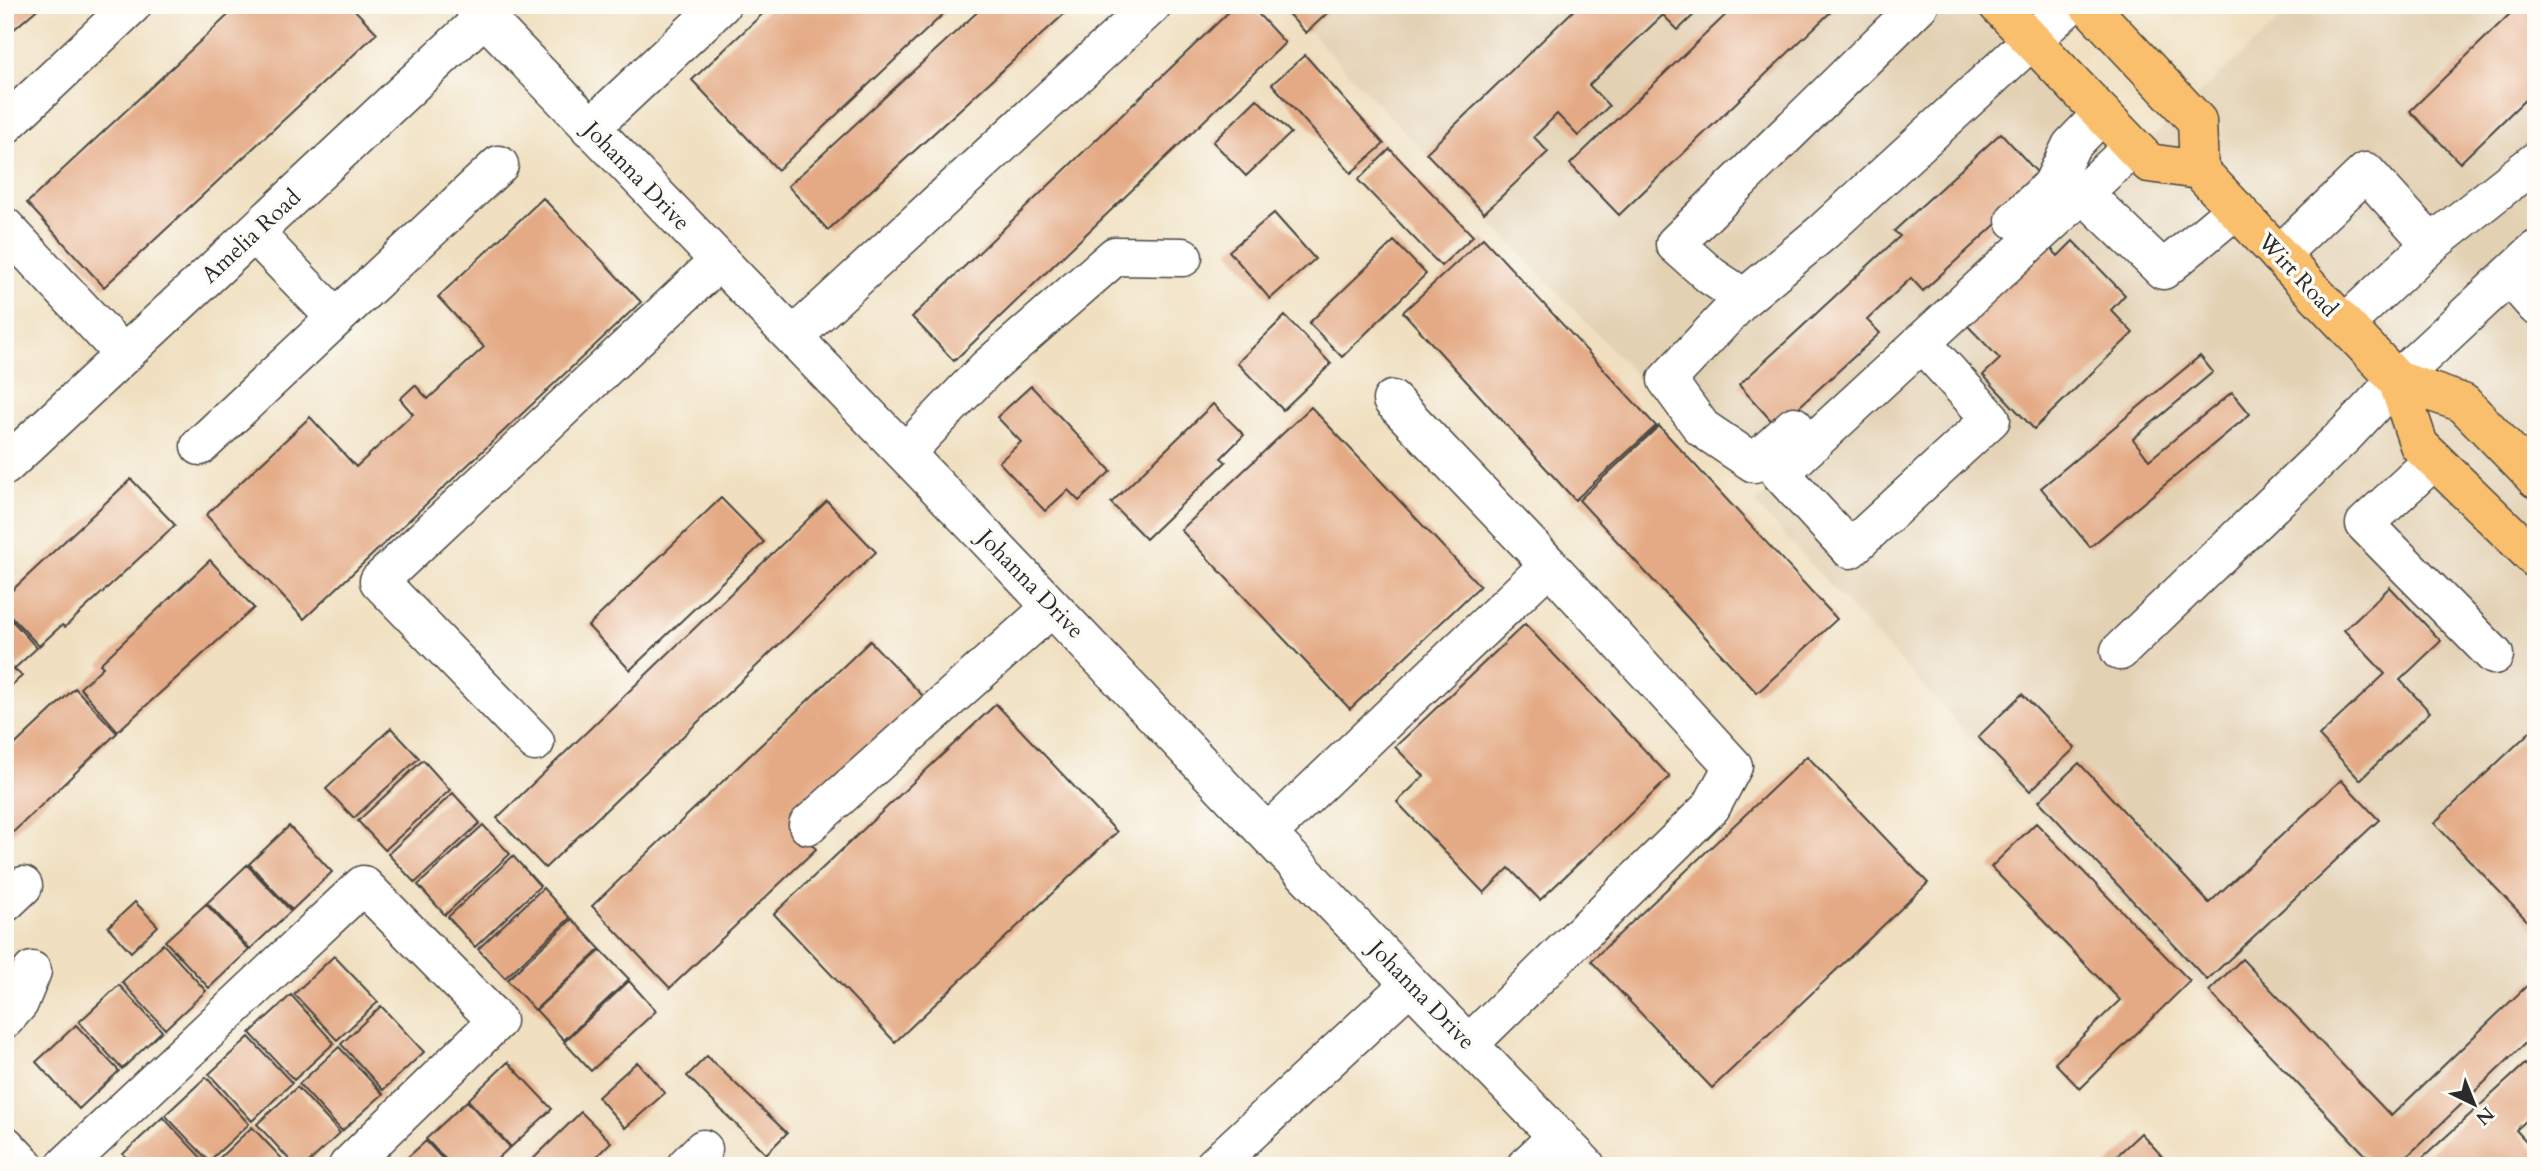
<svg xmlns="http://www.w3.org/2000/svg" width="2541" height="1171" font-family="Cardo,serif">
<rect width="100%" height="100%" fill="#fdfcf7"/>
<filter id="ink" filterUnits="userSpaceOnUse"><feTurbulence type="fractalNoise" baseFrequency=".0143" numOctaves="2"/><feDisplacementMap in="SourceGraphic" scale="14" xChannelSelector="R" yChannelSelector="G"/><feConvolveMatrix kernelMatrix="1 2 1 2 8 2 1 2 1" color-interpolation-filters="sRGB"/></filter>
<filter id="wash" filterUnits="userSpaceOnUse"><feTurbulence type="fractalNoise" baseFrequency=".00686" numOctaves="4" result="noise"/><feDisplacementMap in="SourceGraphic" scale="28" xChannelSelector="R" yChannelSelector="G"/><feGaussianBlur stdDeviation="1.57" result="paint"/><feColorMatrix in="noise" values="0 0 0 0 0 0 0 0 0 0 0 0 0 0 0 0 0 1.4 0 .05"/><feComposite in="paint" operator="in"/></filter>
<g filter="url(#wash)">
<rect width="100%" height="100%" fill="#f0e0c1"/>
<path fill="#e3d1b4" d="M1284 5H1971L2103 144 1742 487Z
M2296 5H2536V1045L2406 1166H2366L1755 504Z"/>
<g id="blocks">
<path fill="#e4aa85" d="M5 5H42L5 37Z
M239 5H350L377 33 104 287 27 203Z
M772 5H953L778 170 692 80Z
M985 5H1074L828 230 788 186Z
M1236 5H1250L1285 43 954 361 912 317Z
M1280 5H1336L1306 33Z
M1579 5H1704L1678 30 1663 15 1589 85 1609 106 1578 136 1557 114 1534 137 1548 152 1484 213 1426 153Z
M1736 5H1838L1619 215 1570 164Z
M2519 5H2536V89L2460 163 2410 111Z
M1305 55 1384 144 1351 173 1272 84Z
M1257 99 1291 133 1246 176 1213 142Z
M2001 133 2044 180 1923 291 1911 278 1867 320 1880 333 1777 427 1739 385 1900 236 1894 231Z
M1390 149 1473 236 1441 266 1358 180Z
M543 198 641 302 304 619 206 515 310 417 356 467 413 414 400 399 415 385 428 399 484 347 438 297Z
M1274 213 1315 259 1270 299 1229 251Z
M1483 238 1656 426 1575 500 1403 312Z
M1394 241 1426 274 1342 357 1309 323Z
M2073 241 2125 295 2111 310 2133 333 2034 429 1983 375 2000 359 1963 321 2045 242 2058 256Z
M1285 316 1331 364 1283 410 1237 363Z
M2200 356 2213 372 2133 439 2149 460 2232 392 2250 414 2090 547 2041 488Z
M1031 386 1111 471 1079 501 1068 490 1045 511 999 462 1021 442 997 417Z
M1213 404 1244 435 1221 458 1226 462 1146 539 1111 503Z
M1311 407 1480 586 1350 709 1181 530Z
M1659 426 1837 619 1757 693 1579 500Z
M131 479 175 525 65 627 62 625 39 646 5 610V597Z
M721 498 764 542 630 670 588 626Z
M827 501 876 552 545 868 497 818Z
M210 560 254 608 118 731 80 688 103 667 100 664Z
M2390 587 2441 641 2400 680 2430 712 2360 780 2319 736 2385 674 2344 630Z
M5 613 37 648 14 669 22 676 5 691Z
M1525 624 1670 777 1540 900 1509 868 1484 893 1397 802 1424 776 1395 747Z
M870 641 923 696 790 822 816 849 670 988 592 906Z
M75 688 117 733 5 840V754Z
M2022 694 2075 748 2030 791 1978 737Z
M996 704 1117 832 895 1042 774 914Z
M2536 726V930L2434 823Z
M391 728 419 758 354 818 326 789Z
M1807 756 1928 883 1712 1088 1591 961Z
M423 760 450 790 385 850 358 821Z
M2079 763 2209 903 2341 780 2379 820 2207 980 2039 801Z
M453 793 480 823 415 883 388 854Z
M2036 823 2190 981 2080 1089 2055 1063 2120 1000 1991 867Z
M483 825 510 854 445 915 418 885Z
M289 826 332 872 292 910 249 864Z
M513 856 540 886 475 947 448 917Z
M247 865 291 911 250 949 207 903Z
M543 888 570 918 505 978 478 949Z
M135 902 158 926 131 952 108 927Z
M206 904 249 950 209 988 165 941Z
M572 919 600 949 535 1010 507 980Z
M163 944 206 991 165 1029 122 982Z
M601 950 629 979 564 1040 536 1010Z
M334 956 378 1002 337 1040 294 994Z
M2242 959 2391 1116 2536 977V1033L2397 1166H2376L2209 991Z
M629 981 656 1011 591 1071 564 1042Z
M119 985 162 1031 122 1069 79 1022Z
M291 995 334 1043 294 1080 250 1033Z
M381 1006 424 1052 383 1090 341 1044Z
M76 1025 119 1071 79 1109 36 1062Z
M249 1037 292 1083 252 1121 209 1074Z
M339 1047 383 1094 342 1131 299 1084Z
M707 1056 787 1133 766 1154 687 1076Z
M508 1062 552 1109 511 1147 468 1100Z
M637 1062 665 1093 625 1128 598 1097Z
M2525 1064 2536 1075V1112L2516 1130 2536 1152V1162L2532 1166H2414Z
M206 1077 249 1124 209 1161 165 1115Z
M297 1087 340 1133 305 1166H295L257 1124Z
M467 1101 510 1147 490 1166H452L426 1139Z
M581 1112 611 1142 587 1166H526Z
M163 1117 207 1164 204 1166H133L123 1154Z
M252 1127 289 1166H211Z
M2141 1133 2171 1166H2106Z
M426 1141 449 1166H398Z"/>
</g>
</g>
<g filter="url(#ink)">
<use href="#blocks" fill-opacity="0" stroke="#494642" stroke-width="2"/>
<g fill="none" stroke-linecap="round" stroke-linejoin="round">
<g stroke="#494642" stroke-width="41">
<path id="minor" d="M473 5 974 525 1410 984 1586 1166
M1919 5 1675 244 1711 276 1744 298 1823 232 2070 5
M5 125 132 5
M590 128 721 5
M2083 193 2163 270 2236 209
M2015 220 2052 185 2071 146 2102 114
M5 227 124 355
M2431 244 2536 161
M2279 255 2366 172 2431 244 2345 324
M2509 275 2536 306
M1744 298 1667 380 1702 428 1754 463 1794 426
M336 318 499 165
M793 337 1152 5
M1921 342 1991 419 1850 549 1780 473 2133 147
M200 446 336 318 254 233
M905 453 987 368 1115 256 1183 257
M2434 460 2365 524 2494 655
M5 466 497 5
M2120 651 2346 434 2397 380 2536 250
M535 742 379 581 719 261
M808 825 1052 607
M1268 833 1549 565 1392 400
M5 903 23 886
M5 1019 19 1003 32 971
M1470 1043 1711 807 1733 766 1549 565
M5 1145 25 1166
M65 1166 363 885 497 1021 348 1166
M686 1166 703 1149
M1214 1166 1410 984
M1526 1166 1558 1136"/>
</g>
<g stroke="#494642" stroke-width="41">
<path id="major" d="M1998 5 2149 163 2199 170 2397 380 2419 445 2536 559
M2088 5 2197 121 2199 170
M2397 380 2463 403 2536 479"/>
</g>
<use href="#minor" stroke="#fff" stroke-width="38"/>
<use href="#major" stroke="#f9bf6d" stroke-width="38"/>
</g>
</g>
<g text-anchor="middle" dominant-baseline="central" stroke-width="7" stroke-linejoin="round" paint-order="stroke">
<g font-size="23" fill="#2b2b2b" stroke="#fdfcf7">
<text transform="translate(637 176) rotate(46)">Johanna Drive</text>
<text transform="translate(251 236) rotate(-43)">Amelia Road</text>
<text transform="translate(2298 275) rotate(47)">Wirt Road</text>
<text transform="translate(1031 584) rotate(46)">Johanna Drive</text>
<text transform="translate(1422 995) rotate(46)">Johanna Drive</text>
</g>
</g>
<rect width="2541" height="1171" fill="none" stroke="#fdfcf7" stroke-width="28"/>
<g transform="translate(2474 1104) rotate(137)" stroke="#fdfcf7" stroke-width="5" paint-order="stroke">
<path d="M0-5L12 26L0 18L-12 26Z" fill="#2b2b2b"/>
<text y="-10" font-size="19" font-weight="bold" text-anchor="middle" fill="#2b2b2b">N</text>
</g>
</svg>
